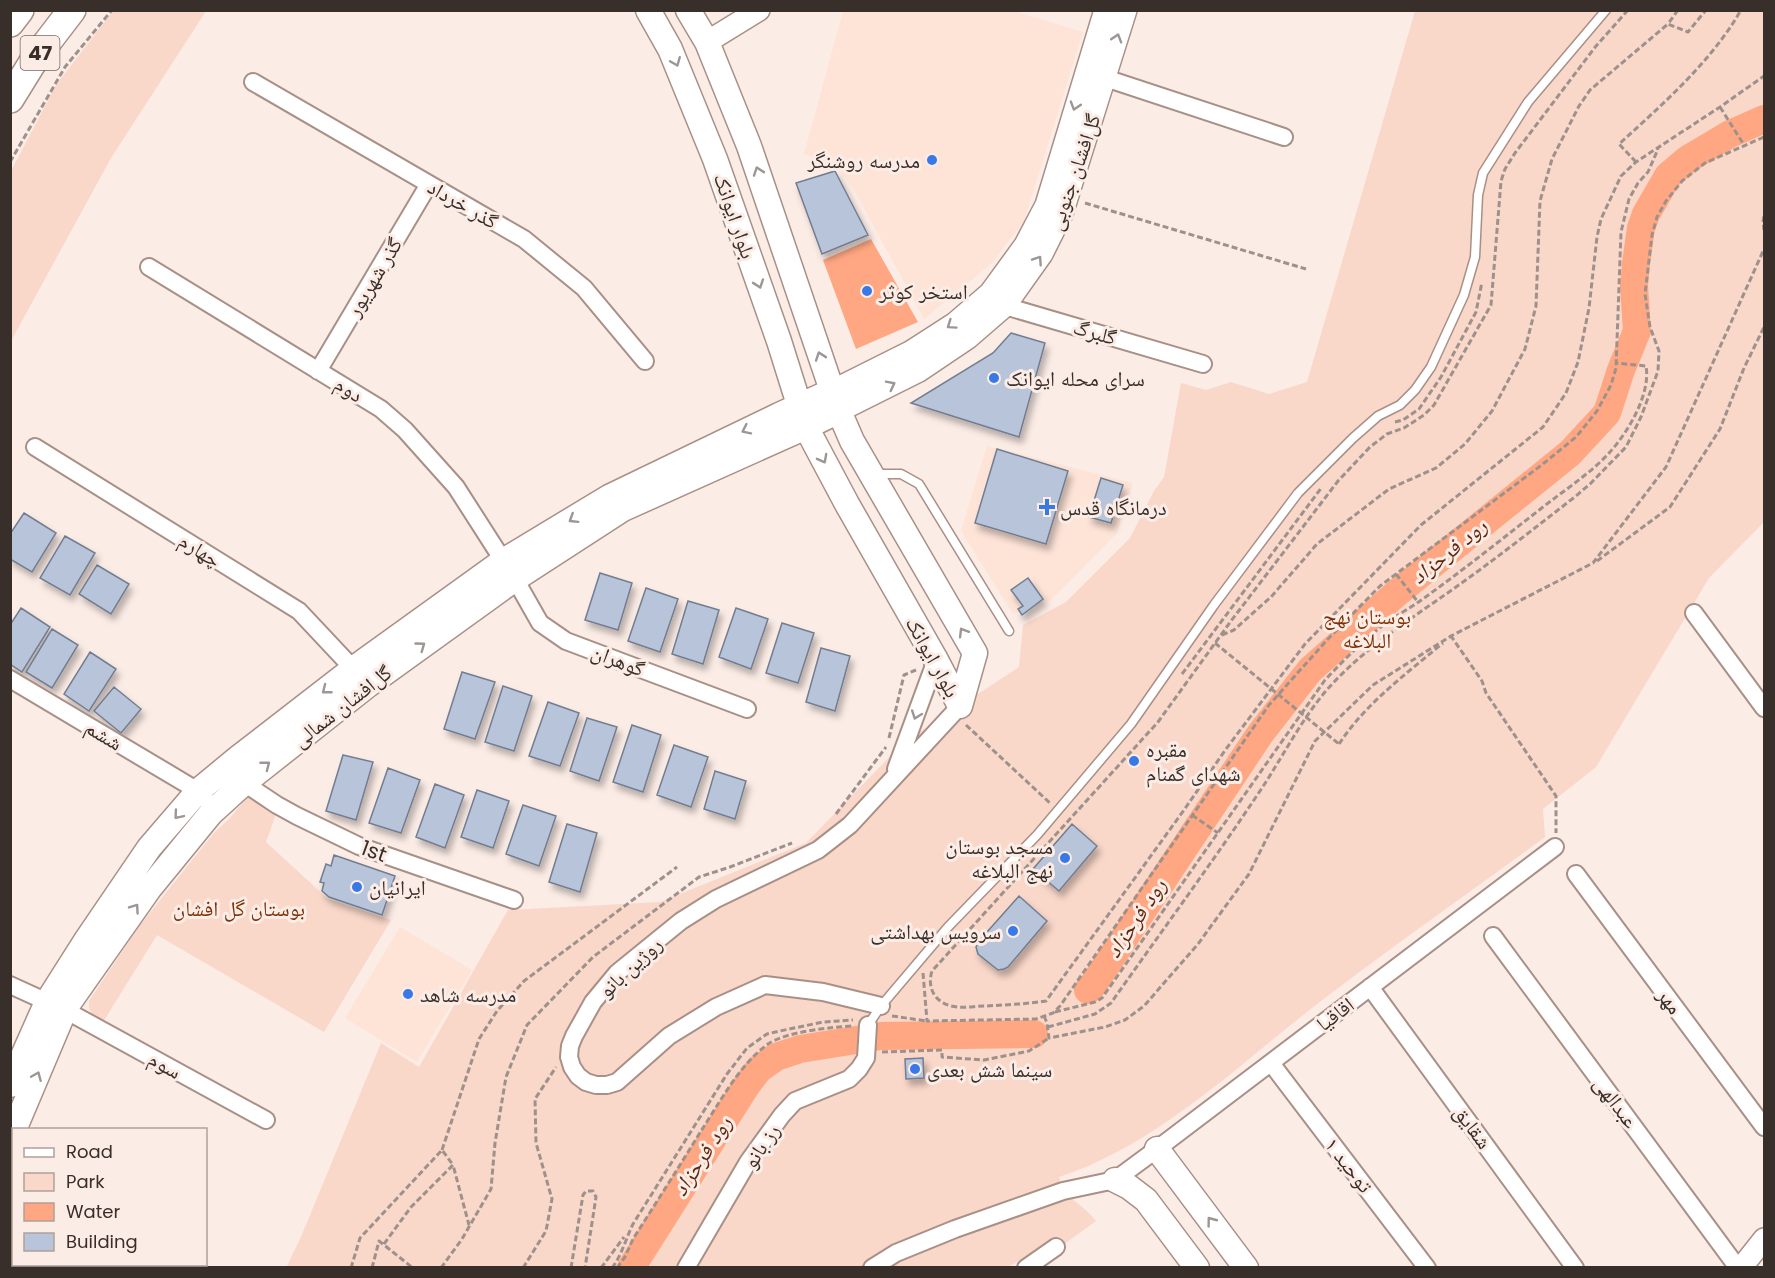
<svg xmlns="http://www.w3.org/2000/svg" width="1775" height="1278" font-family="Poppins,'Noto Naskh Arabic',sans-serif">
<defs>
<filter id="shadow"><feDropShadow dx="3.5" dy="6" stdDeviation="3" flood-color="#0004"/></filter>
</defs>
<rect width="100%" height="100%" fill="#fcece6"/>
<path fill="#fee3d7" d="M843 11H1014L1083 32 1024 221 991 264 924 319 853 188 836 166 804 154Z
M987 446 1133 483 1117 533 1051 600 1013 614 961 531Z
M400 927 472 970 417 1062 345 1018Z"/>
<path fill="#f9d7c9" d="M113 11H206L111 158 11 341V171L56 85Z
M1415 11H1764V522L1709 578 1596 767 1543 809 1545 837C1472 891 1397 943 1325 998 1242 1061 1160 1144 1059 1177L1063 1191 1089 1213 1096 1221 1063 1245 1055 1240 1008 1267 286 1268 301 1237 381 1043 419 1067 508 910 660 902 806 843 903 743 1019 667 1023 625 1066 602 1130 538 1154 491 1164 477 1181 383 1206 390 1231 382 1269 394 1307 382Z
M251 793 276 814 266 842 328 899 391 920 324 1032 157 935 103 1022C93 1017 88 1012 89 1001L140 925 214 833 229 819Z"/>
<path fill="#ffa782" d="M871 239 918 322 856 349 823 260Z"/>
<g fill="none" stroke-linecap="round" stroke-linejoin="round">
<path stroke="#ffa782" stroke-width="28" d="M1088 990 1093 985 1260 734 1310 670 1398 592 1570 453 1607 413 1621 370 1637 331 1634 286 1636 263 1641 228 1646 214 1668 176 1688 159 1730 134 1764 119
M631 1268 746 1086 759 1069 766 1064 776 1057 800 1049 881 1036 1034 1034"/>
</g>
<path fill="#b8c4d9" stroke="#727d90" stroke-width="1.5" filter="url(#shadow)" d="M835 171 868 235 822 254 796 183Z
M1011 333 1045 343 1019 437 911 403 993 353Z
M997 449 1068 471 1046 544 975 523Z
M1101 478 1123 485 1111 523 1089 517Z
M24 513 56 533 32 572 10 559V534Z
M65 536 95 553 70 595 40 578Z
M97 565 129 584 111 614 79 594Z
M600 573 632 583 618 630 585 620Z
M1028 578 1043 599 1022 615 1018 609 1023 606 1011 590Z
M646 588 678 599 660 652 628 641Z
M688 601 719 610 703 664 672 654Z
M21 608 50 627 22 672 10 664V625Z
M736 608 768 619 751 669 719 657Z
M782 623 814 633 798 683 766 673Z
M52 629 78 645 52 688 26 672Z
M821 648 850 656 835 711 806 702Z
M90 652 116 669 89 711 64 694Z
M462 672 495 682 475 739 444 729Z
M503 686 532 696 514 751 485 742Z
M114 687 141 709 121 733 94 711Z
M548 702 579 713 560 766 529 756Z
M587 718 617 727 599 781 570 771Z
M632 725 661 735 643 792 613 782Z
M674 745 708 757 691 807 657 795Z
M343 755 373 762 356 820 326 811Z
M388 768 420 780 401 833 369 823Z
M715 771 746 781 735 819 704 809Z
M435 784 464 795 445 848 416 837Z
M477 790 509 801 493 848 461 837Z
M523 805 556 816 539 866 506 854Z
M567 824 597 833 580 892 549 882Z
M1072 824 1097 846 1059 891 1033 869Z
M334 855 395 876 382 915 329 897 322 891 324 883 320 882 326 864 331 866Z
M1019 896 1047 921 1008 967 1004 969 998 970 978 954 976 947 979 941Z
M923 1058 924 1078 906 1079 905 1059Z"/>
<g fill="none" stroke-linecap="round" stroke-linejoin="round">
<g stroke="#a89087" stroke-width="11">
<path id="service" d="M876 474H901L919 484 1009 631
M868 1025 881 1006 948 927 1037 835 1131 724 1214 605 1298 493 1353 438 1378 416 1400 405 1415 390 1431 367 1464 295 1475 257 1478 195 1483 173 1528 102 1606 10"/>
</g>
<g stroke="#a89087" stroke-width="20">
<path id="minor" d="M1093 74 1284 137
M253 82 524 239 584 288 645 361
M149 267 381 409 405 430 456 487 515 579 540 623 566 641 747 709
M998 300 1005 306 1203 364
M318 371 429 184
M35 447 299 611 361 677
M1694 613 1764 708
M10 679 198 791 215 810
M896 769 936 660
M244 783 277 805 297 816 359 846 514 900
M1576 874 1764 1127
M1493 936 1738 1268
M10 985 65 1010 266 1120
M1370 987 1575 1268
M881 1006 823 992 765 985 716 1007 669 1036 617 1082 607 1085H596L586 1082 578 1076 572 1067 569 1057 570 1046 574 1036 593 1002 617 973 681 921 716 899 818 850 850 825 960 706
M1271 1063 1427 1268
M10 1211 14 1212
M124 1264 130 1268
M686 1268 748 1162 782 1115 795 1101 849 1079 859 1069 866 1058 868 1025
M872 1268 896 1253 955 1229 1063 1191 1115 1180 1157 1149 1555 847
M1026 1268 1056 1247"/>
</g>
<g stroke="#a89087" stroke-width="24">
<path id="tertiary" d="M707 42 759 10
M832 391 910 352 955 323 990 293 1025 245 1046 205 1105 10
M839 411 919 371 968 338 1005 306 1042 254 1062 214 1126 10
M1741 1268 1764 1239"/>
</g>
<g stroke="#a89087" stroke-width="27">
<path id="secondary" d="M648 10 670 49 715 159 779 341 806 427 847 504 936 660 960 706
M688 10 707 42 749 146 839 411 852 441 975 653 960 706
M10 1085 47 1002 87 939 149 848 198 791 238 758 353 669 503 561 609 497 779 415 832 391
M14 1130 66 1007 149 889 211 813 244 783 368 685 515 579 623 509 806 427 839 411
M1157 1149 1246 1268
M1115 1180 1129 1187 1146 1200 1197 1268"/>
</g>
<g stroke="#a89087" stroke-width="30">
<path id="trunk" d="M10 23 20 10
M10 99 36 57 72 10"/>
</g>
<path stroke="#9e918c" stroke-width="3" stroke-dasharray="6 3" stroke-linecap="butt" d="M1628 10 1596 46 1515 153 1505 169 1501 181 1491 305 1434 405 1424 415 1404 428 1387 434 1370 447 1338 481 1231 621 1158 722 932 971C926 990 937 1005 957 1007 966 1008 976 1006 985 1006 1005 1005 1026 1004 1046 1001L1184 810 1226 749 1305 644 1421 525 1543 427 1566 393 1578 362 1589 308 1597 237 1601 219 1621 176 1636 162 1720 107 1764 76
M1678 10 1668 24 1688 32 1706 10
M1720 107 1744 145
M10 162 65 67 112 10
M1636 162 1619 144C1662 105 1712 61 1741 10
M1085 203 1306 269
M1764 216 1763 221 1764 230
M1395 422 1403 420 1419 409 1441 377 1476 312 1482 282
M1597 561 1670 507 1720 429 1744 368 1764 327
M1396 574 1418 602
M1222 635 1234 630 1271 597 1317 544 1389 489 1436 468 1465 444 1492 411 1525 349 1536 306 1540 201 1552 159 1579 106 1590 90 1668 24
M1450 636H1451L1482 681 1486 693 1556 796V833
M1182 674 1322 487
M966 725 1051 804
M889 738 904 675 916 670
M1339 744C1366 703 1406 674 1443 643
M836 814 886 747
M1192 815 1218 833
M923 973 927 1021 1036 1019 1053 1013 1060 1006 1269 705 1327 640 1380 586 1543 464 1576 437 1597 411 1611 385 1616 368 1621 232 1629 199 1638 183 1648 172 1658 149
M1055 1012 1095 1002 1102 998 1325 680C1345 659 1366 637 1389 621 1399 614 1410 608 1420 601 1462 571 1502 539 1543 507 1566 489 1591 473 1610 452 1628 432 1651 394 1646 366L1615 363
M892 1016 927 1021
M1044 1016 1047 1023 1049 1038 1105 1027 1125 1020 1144 1006 1198 944 1249 874 1315 741 1373 685 1451 636 1593 563 1666 467 1764 249
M1048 1027 1095 1014 1111 1003C1161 932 1212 863 1260 791 1282 758 1300 722 1325 692 1362 649 1411 619 1456 587 1497 558 1536 527 1576 496L1591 483 1626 447 1641 417 1658 371 1659 351 1650 327 1645 294 1652 235 1657 217 1666 201 1682 181 1705 163 1764 137
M882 1052 942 1050V1057L984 1060 1029 1051 1049 1038
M442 1150 479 1039 497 1011 524 981 677 867
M384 1244 411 1207 453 1165 469 1225
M351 1268 360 1238 442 1150 453 1165
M372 1268 379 1241 413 1268
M441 1268 462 1239 491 1189 495 1143 506 1077 527 1025 593 957 699 877 730 867 792 843
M523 1268 546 1231 552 1199 536 1143 535 1099 556 1067
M571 1268 583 1195 586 1191H593L596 1197 585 1268
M601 1268 624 1237
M612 1268C622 1255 626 1238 633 1224L727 1074 747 1048 767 1034 780 1031 823 1022 853 1020
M617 1268 625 1257 633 1239C656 1203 679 1167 701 1131 720 1102 740 1064 768 1044 785 1032 831 1027 853 1026"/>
<use href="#service" stroke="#fff" stroke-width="8"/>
<use href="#minor" stroke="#fff" stroke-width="16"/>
<use href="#tertiary" stroke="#fff" stroke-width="21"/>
<use href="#secondary" stroke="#fff" stroke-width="24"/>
<use href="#trunk" stroke="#fff" stroke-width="27"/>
<path stroke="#9e918c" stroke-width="3" stroke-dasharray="6 3" stroke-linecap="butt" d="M1215 643 1339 744"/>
</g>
<defs><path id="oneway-chevron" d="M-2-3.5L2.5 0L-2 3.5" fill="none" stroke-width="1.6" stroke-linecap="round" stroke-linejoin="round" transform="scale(1.5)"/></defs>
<g stroke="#9c9694">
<use href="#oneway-chevron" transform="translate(1117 38) rotate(-73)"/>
<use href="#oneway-chevron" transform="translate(676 62) rotate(68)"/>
<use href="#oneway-chevron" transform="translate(1075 106) rotate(107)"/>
<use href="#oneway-chevron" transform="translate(758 171) rotate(-109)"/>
<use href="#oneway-chevron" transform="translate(1038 260) rotate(-56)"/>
<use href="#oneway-chevron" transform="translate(759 284) rotate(71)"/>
<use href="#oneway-chevron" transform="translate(951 325) rotate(145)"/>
<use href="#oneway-chevron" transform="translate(820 356) rotate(-109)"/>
<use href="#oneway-chevron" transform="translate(891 385) rotate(-27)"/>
<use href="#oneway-chevron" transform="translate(746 430) rotate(154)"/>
<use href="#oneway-chevron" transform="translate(823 459) rotate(62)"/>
<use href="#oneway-chevron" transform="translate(573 519) rotate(148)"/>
<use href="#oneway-chevron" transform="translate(963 632) rotate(-121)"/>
<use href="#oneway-chevron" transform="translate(421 646) rotate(-36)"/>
<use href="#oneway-chevron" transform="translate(326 690) rotate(142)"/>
<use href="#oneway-chevron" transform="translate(916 715) rotate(110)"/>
<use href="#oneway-chevron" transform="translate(266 765) rotate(-38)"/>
<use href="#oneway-chevron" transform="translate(178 815) rotate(130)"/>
<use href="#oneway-chevron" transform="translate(135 908) rotate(-55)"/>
<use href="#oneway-chevron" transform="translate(37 1076) rotate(-67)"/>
<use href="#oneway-chevron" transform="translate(1211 1221) rotate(-127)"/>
</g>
<g fill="#3978e7" stroke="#fcece6" stroke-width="2">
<circle cx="932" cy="160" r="6"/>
<circle cx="867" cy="291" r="6"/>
<circle cx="994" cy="378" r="6"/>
<path d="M1044 498h6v6h6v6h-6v6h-6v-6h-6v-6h6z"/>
<circle cx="1134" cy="761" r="6"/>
<circle cx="1065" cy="858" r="6"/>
<circle cx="357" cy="887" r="6"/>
<circle cx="1013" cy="931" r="6"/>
<circle cx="408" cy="994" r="6"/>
<circle cx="915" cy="1069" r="6"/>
</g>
<g text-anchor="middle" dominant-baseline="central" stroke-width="6" stroke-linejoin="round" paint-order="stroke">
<rect fill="#fcece6" stroke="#736762" stroke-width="1.5" x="20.5" y="36" width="39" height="34" rx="4.5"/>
<g font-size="20" font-weight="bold" fill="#382e2a">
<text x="40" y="53">47</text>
</g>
<g font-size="21" fill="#382e2a" stroke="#fcece6" text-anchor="start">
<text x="920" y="160" text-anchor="end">مدرسه روشنگر</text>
<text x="879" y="291">استخر کوثر</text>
<text x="1006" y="378">سرای محله ایوانک</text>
<text x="1060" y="507">درمانگاه قدس</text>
<text x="1146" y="749">مقبره<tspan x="1146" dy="24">شهدای گمنام</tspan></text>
<text x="1053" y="846" text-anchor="end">مسجد بوستان<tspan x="1053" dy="24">نهج البلاغه</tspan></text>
<text x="369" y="887">ایرانیان</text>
<text x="1001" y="931" text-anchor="end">سرویس بهداشتی</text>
<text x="420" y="994">مدرسه شاهد</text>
<text x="927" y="1069">سینما شش بعدی</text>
</g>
<g font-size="21" fill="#382e2a" stroke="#fcece6">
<text transform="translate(1074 172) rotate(-71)">گل‌افشان جنوبی</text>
<text transform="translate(463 204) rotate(30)">گذر خرداد</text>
<text transform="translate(735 216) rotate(71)">بلوار ایوانک</text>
<text transform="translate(374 277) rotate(-59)">گذر شهریور</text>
<text transform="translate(1095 332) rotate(16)">گلبرگ</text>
<text transform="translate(349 389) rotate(32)">دوم</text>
<text transform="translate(200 550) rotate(32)">چهارم</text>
<text transform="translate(933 657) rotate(61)">بلوار ایوانک</text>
<text transform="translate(618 660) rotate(21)">گوهران</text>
<text transform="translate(342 706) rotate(-38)">گل‌افشان شمالی</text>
<text transform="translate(104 735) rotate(31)">ششم</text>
<text transform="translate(374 851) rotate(20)">1st</text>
<text transform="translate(630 967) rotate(-43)">روژین بانو</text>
<text transform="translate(1670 1001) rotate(53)">مهر</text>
<text transform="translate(1335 1014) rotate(-37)">اقاقیا</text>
<text transform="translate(165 1065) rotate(29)">سوم</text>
<text transform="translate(1616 1102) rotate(53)">عبدالهی</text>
<text transform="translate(1473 1127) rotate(54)">شقایق</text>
<text transform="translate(761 1146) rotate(-56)">رز بانو</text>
<text transform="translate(1349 1165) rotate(52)">توحید ۱</text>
</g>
<g font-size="21" fill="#7d3106" stroke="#fcece6">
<text x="1367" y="616">بوستان نهج<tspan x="1367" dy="24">البلاغه</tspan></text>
<text x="239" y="908">بوستان گل افشان</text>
</g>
<g font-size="22" font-style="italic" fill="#5f290f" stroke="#fcece6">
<text transform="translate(1449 551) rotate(-39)">رود فرحزاد</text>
<text transform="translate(1136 918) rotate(-56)">رود فرحزاد</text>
<text transform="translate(702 1156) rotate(-57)">رود فرحزاد</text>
</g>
</g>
<rect width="1775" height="1278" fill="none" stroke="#382e2a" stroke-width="24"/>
<rect x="12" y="1128" width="195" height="138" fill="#fcece6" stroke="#aea09b" stroke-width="1.5"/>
<rect x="24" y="1148" width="30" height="9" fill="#ffffff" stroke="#aea09b" stroke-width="1.5"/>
<text x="66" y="1158" font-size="18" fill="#382e2a">Road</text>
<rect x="24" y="1173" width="30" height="18" fill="#f9d7c9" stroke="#aea09b" stroke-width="1.5"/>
<text x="66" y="1188" font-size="18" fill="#382e2a">Park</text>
<rect x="24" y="1203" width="30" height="18" fill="#ffa782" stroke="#aea09b" stroke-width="1.5"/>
<text x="66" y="1218" font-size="18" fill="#382e2a">Water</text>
<rect x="24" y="1233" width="30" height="18" fill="#b8c4d9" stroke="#aea09b" stroke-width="1.5"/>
<text x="66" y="1248" font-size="18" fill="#382e2a">Building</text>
</svg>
